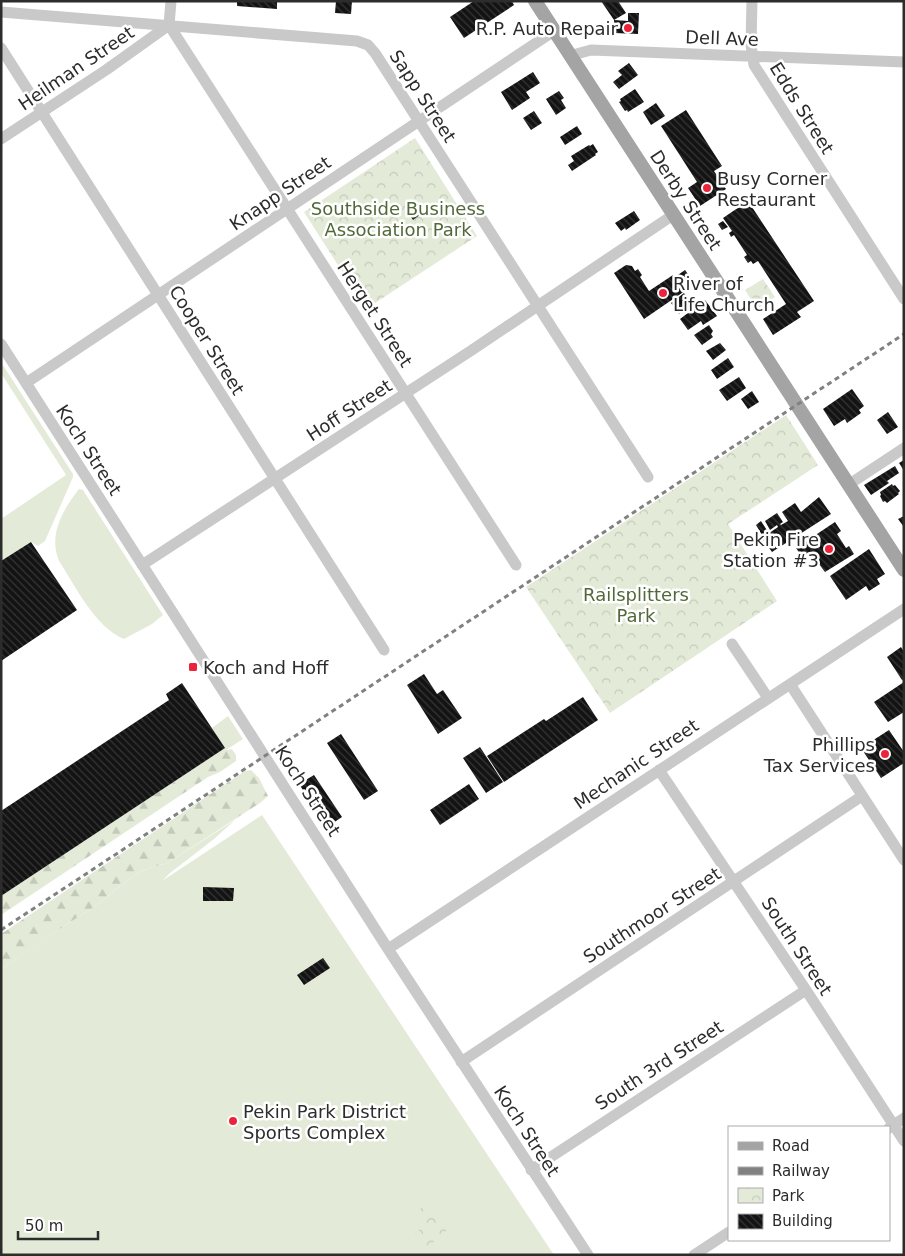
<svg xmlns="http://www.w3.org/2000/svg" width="905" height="1256" font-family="'DejaVu Sans',sans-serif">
<defs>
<pattern id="forest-firs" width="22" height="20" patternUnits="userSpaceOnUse" patternTransform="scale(1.25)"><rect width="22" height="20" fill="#e3ebd8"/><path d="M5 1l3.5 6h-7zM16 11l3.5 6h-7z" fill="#c3caba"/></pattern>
<pattern id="park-crowns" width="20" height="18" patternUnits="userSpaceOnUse" patternTransform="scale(1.25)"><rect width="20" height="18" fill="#e3ebd8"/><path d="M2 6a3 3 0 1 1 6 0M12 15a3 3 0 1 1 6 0" fill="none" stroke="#c3caba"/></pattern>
<pattern id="building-back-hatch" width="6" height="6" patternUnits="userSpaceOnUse" patternTransform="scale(1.25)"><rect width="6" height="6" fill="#131313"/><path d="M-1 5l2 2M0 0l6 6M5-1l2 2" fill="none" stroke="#363636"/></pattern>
</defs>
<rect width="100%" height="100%" fill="#fff"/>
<path fill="#e3ebd8" d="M1 362 73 474V477L45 541 38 546 31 542 1 561V519L66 475 1 373Z
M79 489 83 490 163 615 152 624 124 639C95 627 76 587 59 561 48 534 63 510 79 489Z
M228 716 243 739 226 750 212 728Z
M262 815 554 1255H1V969C30 948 60 928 91 909 115 893 135 867 166 864L235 820 214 839 170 873 162 881Z"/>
<path fill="url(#forest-firs)" d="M225 748 227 750 232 749 236 755V761L220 772 208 777 1 915V896Z
M251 770 259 778 268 796 260 803 166 864C135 867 115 893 91 909 60 928 31 948 1 969V934L245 771Z"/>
<path fill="url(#park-crowns)" d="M415 138 477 236 366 309 304 212Z
M763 279 775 297 757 309 745 290Z
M786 415 818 465 728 524 777 601 610 713 526 587Z
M422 1208 434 1211 446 1229V1233L420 1252 417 1251 410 1239 420 1229 415 1214 419 1209Z"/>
<path fill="url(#building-back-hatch)" d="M237 1H277V9L237 6Z
M336 1H352L351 14 335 13Z
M474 1H512L514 5 464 38 450 17Z
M601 1H618L626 13 614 20Z
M628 13H639L638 34 614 33V20L628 21Z
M629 63 638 75 619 89 613 82 622 75 618 71Z
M533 72 540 83 526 92 530 98 512 110 501 92Z
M635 89 644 102 628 112 627 110 625 111 619 102 621 101 620 99Z
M559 91 564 98 561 100 566 108 556 115 546 99Z
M656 103 665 116 651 125 643 112Z
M686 110 722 166 714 171 726 189 700 206 688 188 697 182 661 126Z
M534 111 542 123 531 130 523 118Z
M577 126 582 134 565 145 560 137Z
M593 144 598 152 595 154 596 155 572 171 568 165 574 161 571 156 589 145 590 146Z
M748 201 814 301 797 312 801 317 773 335 763 319 786 304 758 261 753 264 751 261 748 263 744 257 747 255 734 235 731 237 729 233 732 231 723 218Z
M415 206 421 214 413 220 407 211Z
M634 211 640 220 626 230 625 228 621 231 615 223Z
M723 221 728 227 722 230 718 224Z
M626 265 632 266 635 271 638 269 642 275 640 277 649 291 673 275 675 277 685 270 695 284 644 319 614 273Z
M684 293 692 305 679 314 671 303Z
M705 300 717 316 703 325 701 321 688 330 680 319Z
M709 325 713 331 711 334 713 337 702 345 694 335Z
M720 343 726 350 713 360 706 351Z
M728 358 734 367 717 379 711 370Z
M739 377 746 388 727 401 719 390Z
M852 389 864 406 859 410 861 413 847 423 845 419 834 426 823 409Z
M752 391 759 402 748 409 741 399Z
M888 412 898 427 887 434 877 420Z
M904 460V471L899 463Z
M895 466 899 473 887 481 889 483 871 495 864 485Z
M892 484 893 486 895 485 900 491 898 493 899 494 887 503 885 501 883 502 880 496 881 495 880 492Z
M819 497 831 514 772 552 762 538 778 527 777 525 770 530 765 521 777 513 783 522 780 524 781 525 788 521 782 512 795 503 801 512Z
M904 516V527L898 519Z
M761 521 768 532 762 535 756 525Z
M835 522 841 531 837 534 846 548 849 546 854 554 825 572 810 552 802 557 796 548Z
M31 542 77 610 1 661V561Z
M869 549 885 574 877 579 880 584 869 591 866 586 846 600 830 576Z
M901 647 904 652V679L902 680 887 657Z
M424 674 437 694 443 690 462 718 438 734 407 685Z
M904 682V712L888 722 874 702Z
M182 683 225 748 1 896V811L169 700 166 694Z
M583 697 598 720 504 782 487 756 544 719 546 721Z
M889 730 904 752V763L881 778 861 748Z
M341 734 378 791 364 800 327 743Z
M480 747 503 782 486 793 463 758Z
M314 775 342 817 327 827 299 784Z
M469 784 479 799 440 825 430 810Z
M203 887 234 888 233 901H203Z
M323 958 330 968 304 985 297 975Z"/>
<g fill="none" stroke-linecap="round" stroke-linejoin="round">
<path stroke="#c9c9c9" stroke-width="11" d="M171 1 169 25 516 565
M752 1 751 45 754 65 904 299
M1 12 357 41 368 45 375 53 648 477
M1 48 384 650
M569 56 591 50 904 62
M1 139 106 70 169 25
M1 344 388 949 588 1255
M26 383 554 31
M848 485 904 448
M142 565 472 350 673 215
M732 644 768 698
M790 684 904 860
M659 770 806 990 904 1141
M388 949 904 609
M461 1062 862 796
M889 1128 904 1118
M531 1170 806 990
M694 1255 729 1232"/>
<path stroke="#a4a4a4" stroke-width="14" d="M535 1 904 570"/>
<path stroke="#818181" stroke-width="3" stroke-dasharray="5 4" stroke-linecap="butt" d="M1 930 904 334"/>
</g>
<g fill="#ec243b" stroke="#fff" stroke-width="2">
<circle cx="628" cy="28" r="5"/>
<circle cx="707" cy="188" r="5"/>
<circle cx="663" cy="293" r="5"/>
<circle cx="829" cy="549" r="5"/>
<rect x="188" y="662" width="10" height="10" rx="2.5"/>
<circle cx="885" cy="754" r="5"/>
<circle cx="233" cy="1121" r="5"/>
</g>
<g text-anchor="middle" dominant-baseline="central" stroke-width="5" stroke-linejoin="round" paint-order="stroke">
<g font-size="18" fill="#2c2c2c" stroke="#fff" text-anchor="start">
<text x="618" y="28" text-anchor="end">R.P. Auto Repair</text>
<text x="717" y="178">Busy Corner<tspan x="717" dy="21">Restaurant</tspan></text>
<text x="673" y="283">River of<tspan x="673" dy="21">Life Church</tspan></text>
<text x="819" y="539" text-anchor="end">Pekin Fire<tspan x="819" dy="21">Station #3</tspan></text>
<text x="203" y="667">Koch and Hoff</text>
<text x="875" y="744" text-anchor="end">Phillips<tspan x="875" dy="21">Tax Services</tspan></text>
<text x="243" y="1111">Pekin Park District<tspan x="243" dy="21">Sports Complex</tspan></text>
</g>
<g font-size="18" fill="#2c2c2c" stroke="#fff">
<text transform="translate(722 38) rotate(2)">Dell Ave</text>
<text transform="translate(76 68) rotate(-34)">Heilman Street</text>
<text transform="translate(423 96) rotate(57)">Sapp Street</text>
<text transform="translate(802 108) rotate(58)">Edds Street</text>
<text transform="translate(280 193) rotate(-34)">Knapp Street</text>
<text transform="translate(686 200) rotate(57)">Derby Street</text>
<text transform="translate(375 314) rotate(57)">Herget Street</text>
<text transform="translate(207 340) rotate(58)">Cooper Street</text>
<text transform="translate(349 410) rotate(-33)">Hoff Street</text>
<text transform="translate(89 450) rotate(57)">Koch Street</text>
<text transform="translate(636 764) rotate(-34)">Mechanic Street</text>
<text transform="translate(308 791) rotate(57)">Koch Street</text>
<text transform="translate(652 915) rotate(-33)">Southmoor Street</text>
<text transform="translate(797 946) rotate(57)">South Street</text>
<text transform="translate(659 1065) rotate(-33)">South 3rd Street</text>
<text transform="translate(527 1131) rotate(57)">Koch Street</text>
</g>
<g font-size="18" fill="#516938" stroke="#fff">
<text x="398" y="208">Southside Business<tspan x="398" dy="21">Association Park</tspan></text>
<text x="636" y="594">Railsplitters<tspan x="636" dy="21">Park</tspan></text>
</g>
</g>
<rect width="905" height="1256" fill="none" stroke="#2c2c2c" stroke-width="5"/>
<rect x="728" y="1126" width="162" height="115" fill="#ffffff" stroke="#ababab"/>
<rect x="738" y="1142" width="25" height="8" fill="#a4a4a4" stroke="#ababab"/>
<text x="772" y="1151" font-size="15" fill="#2c2c2c">Road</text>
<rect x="738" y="1167" width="25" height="8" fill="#818181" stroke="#ababab"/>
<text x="772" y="1176" font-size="15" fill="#2c2c2c">Railway</text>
<rect x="738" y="1188" width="25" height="15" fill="url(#park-crowns)" stroke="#ababab"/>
<text x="772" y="1201" font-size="15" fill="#2c2c2c">Park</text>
<rect x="738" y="1214" width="25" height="15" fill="url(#building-back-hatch)" stroke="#ababab"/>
<text x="772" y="1226" font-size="15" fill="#2c2c2c">Building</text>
<path d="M18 1231v8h80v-8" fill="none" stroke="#2c2c2c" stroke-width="2.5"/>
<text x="25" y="1231" font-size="15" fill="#2c2c2c" stroke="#ffffff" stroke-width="4" paint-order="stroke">50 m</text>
</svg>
